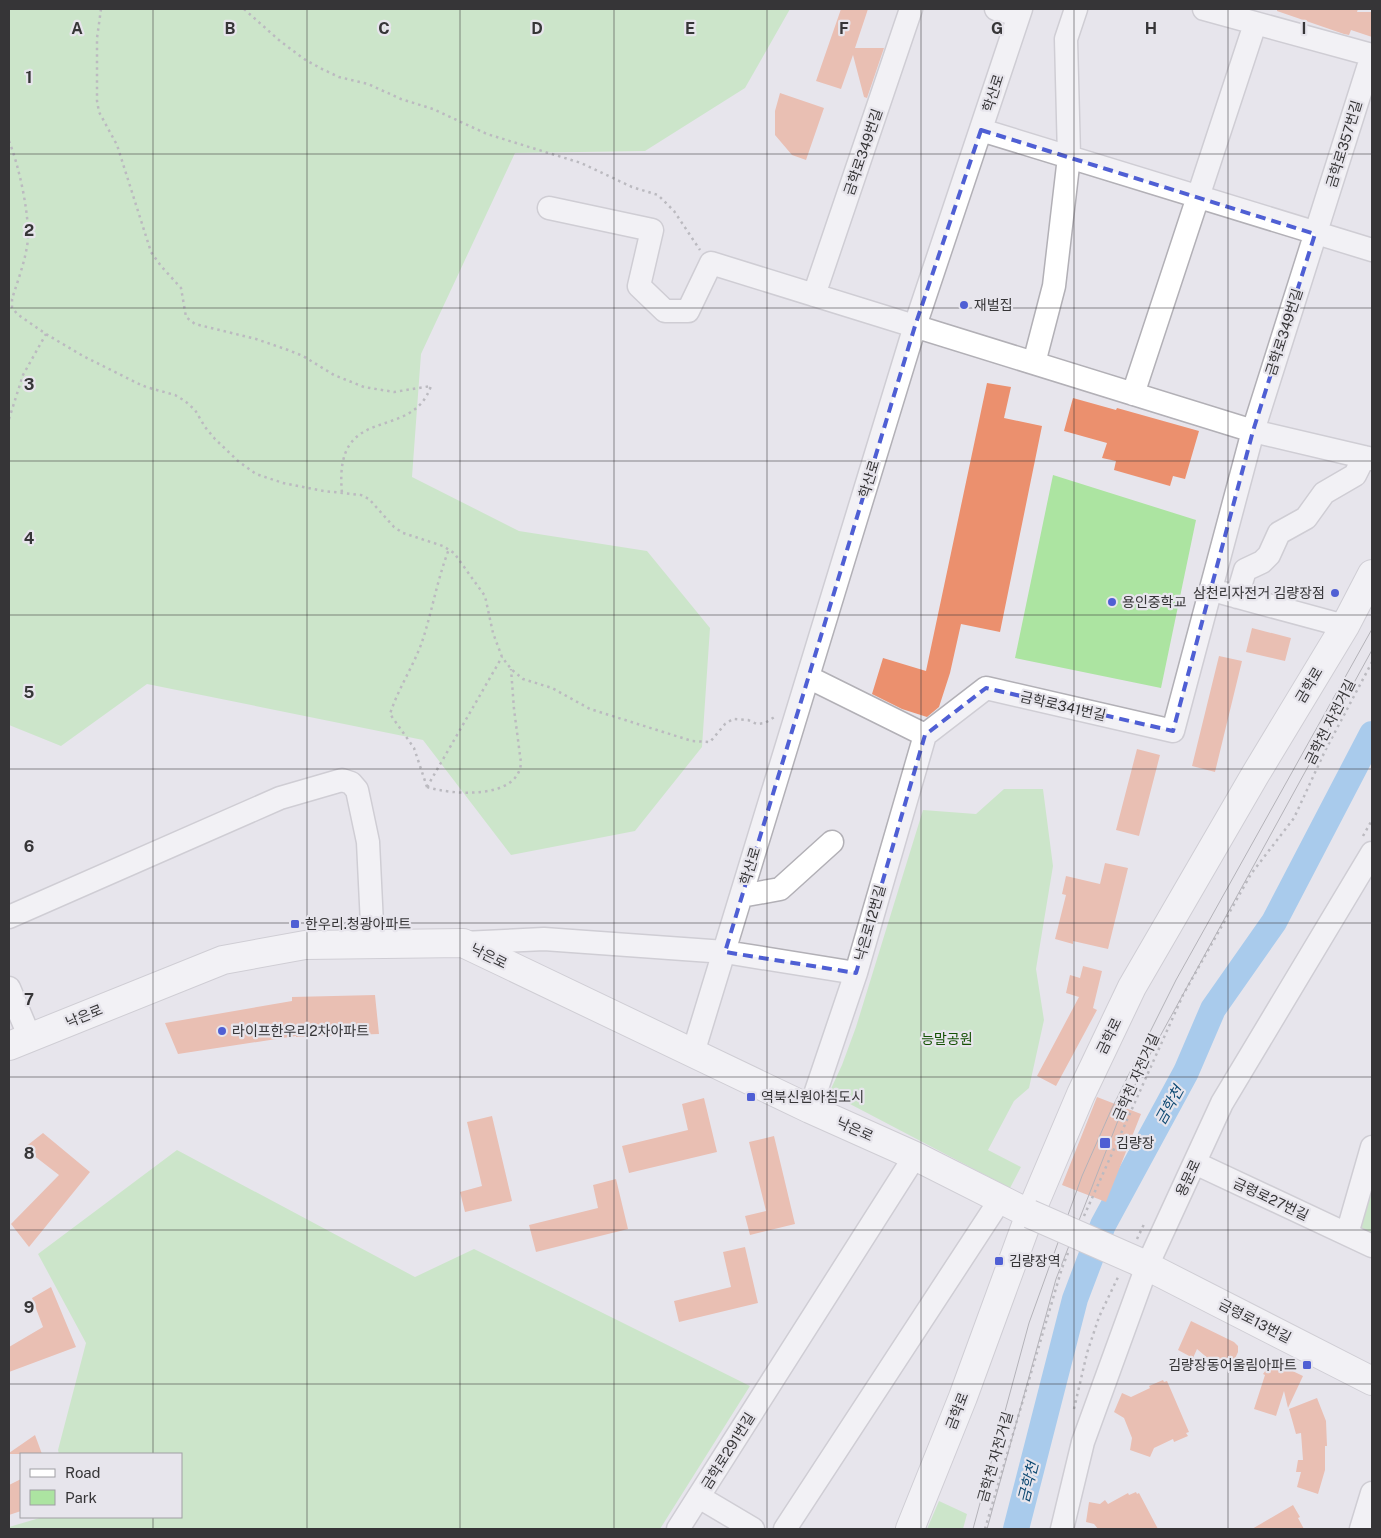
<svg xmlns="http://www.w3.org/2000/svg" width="1381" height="1538" font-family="'Public Sans','Noto Sans KR',sans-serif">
<rect width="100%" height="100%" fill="#e7e5ec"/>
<path fill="#ace4a1" d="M9 9H790L745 88 645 151 515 153 421 354 412 477 519 531 647 551 710 628 702 747 635 831 511 855 423 740 147 684 61 746 9 725Z
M1053 475 1196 520 1161 688 1015 658Z
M1004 789H1043L1053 866 1036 969 1044 1020 1029 1088 1014 1101 988 1150 1021 1167 1010 1188 829 1093 842 1065 856 1027 923 810 976 814Z
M177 1150 415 1277 474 1249 750 1386 660 1529H9V1527L43 1517H181V1454H59L58 1450 86 1343 38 1254Z
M1372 1176V1236L1356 1228Z
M939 1501 967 1514 963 1529H927Z"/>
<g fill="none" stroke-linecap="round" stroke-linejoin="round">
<path stroke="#5eabeb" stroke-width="26" d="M1016 1529 1075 1299 1103 1225 1186 1072 1213 1009 1274 922 1372 734"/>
</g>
<path fill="#eb906e" d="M841 9H868L855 48H884L867 98 864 97 853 55 841 89 816 81Z
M1277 9H1358L1357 12H1372V37L1351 30 1349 35 1344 34 1277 11Z
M780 93 824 108 806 160 792 155 775 135V111Z
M987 383 1011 387 1004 418 1042 426 1000 632 961 624 950 673 939 707 927 717 902 709 872 694 883 658 926 671Z
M1073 398 1116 410 1117 408 1199 431 1185 479 1173 476 1170 486 1114 470 1116 461 1102 458 1107 443 1064 431Z
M1252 628 1291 638 1285 661 1246 652Z
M1219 656 1242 661 1215 772 1192 766Z
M1137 749 1160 755 1139 836 1116 830Z
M1105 863 1128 868 1108 949 1073 941V944L1055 939 1066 895 1062 894 1066 876 1100 884Z
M1083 966 1102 971 1093 1008 1097 1010 1056 1086 1037 1076 1079 997 1066 993 1070 975 1080 978Z
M375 995 379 1034 296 1037V1036L178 1054 165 1023 292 1001V997Z
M1097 1097 1141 1114 1106 1202 1062 1185Z
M704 1098 717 1152 629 1173 622 1146 688 1130 682 1104Z
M492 1116 512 1201 465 1212 460 1192 482 1186 467 1122Z
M43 1133 90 1172 29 1247 11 1224 59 1175 24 1148Z
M774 1136 795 1224 750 1235 745 1216 766 1211 749 1142Z
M616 1179 628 1229 536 1252 529 1225 598 1208 593 1185Z
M745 1247 758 1303 679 1322 674 1301 731 1287 723 1252Z
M51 1287 76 1347 9 1372V1347L43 1327 32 1298Z
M1191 1321 1234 1342 1238 1346V1352L1232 1365 1221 1360 1218 1367 1197 1349 1193 1358 1178 1350Z
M1276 1363 1303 1376 1288 1408 1284 1391 1276 1416 1254 1409 1265 1375 1263 1374 1269 1366 1276 1364Z
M1163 1380 1164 1382 1167 1381 1189 1432 1186 1433 1188 1436 1174 1442 1173 1439 1154 1448 1150 1457 1130 1450 1132 1438 1124 1418 1114 1412 1122 1393 1131 1397 1150 1388 1149 1386Z
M1317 1398 1326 1421 1327 1446H1325V1470L1318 1494 1297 1487 1301 1472H1296L1298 1460H1303L1301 1433 1296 1434 1289 1409Z
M35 1435 42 1454H9V1453Z
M21 1479V1511L9 1515V1485Z
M1136 1492 1137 1494 1139 1493 1158 1529H1098L1094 1524 1086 1522 1089 1502 1100 1504 1105 1500 1108 1504 1128 1493 1129 1495Z
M1293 1505 1300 1517 1298 1518 1304 1529H1252Z"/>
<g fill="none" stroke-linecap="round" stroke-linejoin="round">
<g stroke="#b2b0b6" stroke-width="25">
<path id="minor" d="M996 9 1019 15
M1204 9 1372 55
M981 130 1372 250
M549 208 652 230 639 286 665 311H688L711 263 1253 431 1372 459
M814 295 911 9
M1034 363 1054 286 1069 157 1066 39 1076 9
M1133 394 1255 24
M1223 593 1345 626
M1237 597 1245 570 1262 562 1269 555 1279 533 1306 518 1324 493 1355 475 1364 457
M808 677 925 735 986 688 1173 731 1253 431 1372 55
M741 896 780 889 832 842
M9 917 280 798 342 780 351 783 357 790 368 842 373 945
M463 943 544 939 725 952 856 973
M9 988 30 1038
M693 1053 915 326 1021 9
M810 1109 856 973 925 735
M1195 1163 1372 1246
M1347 1234 1372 1147
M699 1497 753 1529
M678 1529 915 1156
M785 1529 1000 1200
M1062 1529 1083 1442 1147 1266 1222 1103 1372 853
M1361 1529 1372 1493"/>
</g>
<g stroke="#b2b0b6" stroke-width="30">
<path id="major" d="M9 1046 223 960 305 945 463 943 810 1109 915 1156 1030 1214
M1137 1261 1372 1381
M910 1529 963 1397 1030 1214 1081 1094 1132 987 1255 775 1345 626 1372 574"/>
</g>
<path stroke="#868589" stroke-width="2.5" stroke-dasharray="2.5 4" stroke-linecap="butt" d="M101 9 97 38V101L99 112 117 145 151 252 161 266 181 288 186 317 195 324 256 339 288 350 303 356 334 375 364 387 394 392 431 386C411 444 333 400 342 493
M244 9 280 41 304 59 322 69 339 77 368 84 401 99 433 109 487 134 581 163 632 187 658 195 674 211 700 250
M9 141C19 166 29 212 28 239 26 259 18 280 12 299V307L17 314 46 334 83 356 137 383 146 387 175 395 185 401 195 410 205 427 215 439 238 461 256 474 283 483 324 491 361 495 369 499 394 527 403 533 443 546 454 553 485 596 493 633 502 657 511 669 523 679 552 688 590 709 692 741 710 742 725 724 733 719 748 720 757 724 765 723 776 716
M9 419 23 375 46 334
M427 787 414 748 390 714C398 689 413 667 422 642 432 612 437 580 449 549
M427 787C452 795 518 800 521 763L514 709 511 669
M427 787 502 657
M1363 836 1372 820
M1084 1216 1183 995 1251 874 1294 818 1325 751 1372 662
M1137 1239 1145 1222
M1074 1409 1087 1353 1099 1317 1119 1275
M985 1529 1062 1268 1068 1253"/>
<use href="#minor" stroke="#fff" stroke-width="22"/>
<use href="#major" stroke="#fff" stroke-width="28"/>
<path stroke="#757478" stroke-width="1" d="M973 1529 1029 1323 1082 1176 1112 1108 1176 980 1372 629
M987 1529 1056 1279 1119 1118 1147 1060 1372 650"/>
<g stroke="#b2b0b6" stroke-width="30" stroke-linecap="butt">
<path id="major-bridge" d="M1030 1214 1137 1261"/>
</g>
<use href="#major-bridge" stroke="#fff" stroke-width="28"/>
</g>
<path d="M0 0H1381V1538H0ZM981 130 1315 234 1253 431 1173 731 986 688 925 735 856 973 725 952 915 326Z" fill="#e7e5ec" fill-opacity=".55" fill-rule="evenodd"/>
<path fill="none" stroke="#4f5fd4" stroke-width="4" stroke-dasharray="10 6" stroke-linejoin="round" d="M981 130 1315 234 1253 431 1173 731 986 688 925 735 856 973 725 952 915 326Z"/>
<path fill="none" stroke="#363537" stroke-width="1" stroke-opacity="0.55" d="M153 9V1454M307 9V1529M460 9V1529M614 9V1529M767 9V1529M921 9V1529M1074 9V1529M1228 9V1529M9 154H1372M9 308H1372M9 461H1372M9 615H1372M9 769H1372M9 923H1372M9 1077H1372M9 1230H1372M9 1384H1372M153 1517V1529"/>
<g fill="#4f5fd4" stroke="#e7e5ec" stroke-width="2">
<circle cx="964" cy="305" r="5"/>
<circle cx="1335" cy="593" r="5"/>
<circle cx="1112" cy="602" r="5"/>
<rect x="290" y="919" width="10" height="10" rx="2.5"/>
<circle cx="222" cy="1031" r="5"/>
<rect x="746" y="1092" width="10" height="10" rx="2.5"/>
<rect x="1099" y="1137" width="12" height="12" rx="2.5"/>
<rect x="994" y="1256" width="10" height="10" rx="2.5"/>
<rect x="1302" y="1360" width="10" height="10" rx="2.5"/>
</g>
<g text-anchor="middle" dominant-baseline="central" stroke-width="4.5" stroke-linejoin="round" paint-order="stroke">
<g font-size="14" fill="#363537" stroke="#e7e5ec">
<text transform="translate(993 93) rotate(-72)">학산로</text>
<text transform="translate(1344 144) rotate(-73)">금학로357번길</text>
<text transform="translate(863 152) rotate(-71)">금학로349번길</text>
<text transform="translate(1284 332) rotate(-72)">금학로349번길</text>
<text transform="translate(869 479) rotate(-73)">학산로</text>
<text transform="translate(1309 685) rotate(-59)">금학로</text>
<text transform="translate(1063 706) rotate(13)">금학로341번길</text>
<text transform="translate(1330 722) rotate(-63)">금학천 자전거길</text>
<text transform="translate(750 866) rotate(-73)">학산로</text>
<text transform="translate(870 923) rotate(-74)">낙은로12번길</text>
<text transform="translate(489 956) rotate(26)">낙은로</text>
<text transform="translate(84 1016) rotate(-22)">낙은로</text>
<text transform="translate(1109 1036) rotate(-64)">금학로</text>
<text transform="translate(1136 1077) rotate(-66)">금학천 자전거길</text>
<text transform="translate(855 1129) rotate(24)">낙은로</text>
<text transform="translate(1188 1178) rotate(-65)">용문로</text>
<text transform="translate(1271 1199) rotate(25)">금령로27번길</text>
<text transform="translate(1255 1321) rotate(27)">금령로13번길</text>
<text transform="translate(957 1411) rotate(-69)">금학로</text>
<text transform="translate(728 1451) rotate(-58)">금학로291번길</text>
<text transform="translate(995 1457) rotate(-74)">금학천 자전거길</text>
</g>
<g font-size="14" fill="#363537" stroke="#e7e5ec" text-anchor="start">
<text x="974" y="305">재벌집</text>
<text x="1325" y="593" text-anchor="end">삼천리자전거 김량장점</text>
<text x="1122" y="602">용인중학교</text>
<text x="305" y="924">한우리.청광아파트</text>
<text x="232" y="1031">라이프한우리2차아파트</text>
<text x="761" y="1097">역북신원아침도시</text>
<text x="1116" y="1143">김량장</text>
<text x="1009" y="1261">김량장역</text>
<text x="1297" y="1365" text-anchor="end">김량장동어울림아파트</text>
</g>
<g font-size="14" fill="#155204" stroke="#e7e5ec">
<text x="947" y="1039">능말공원</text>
</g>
<g font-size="15" font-style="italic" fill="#0e4972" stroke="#e7e5ec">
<text transform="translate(1169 1105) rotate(-61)">금학천</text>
<text transform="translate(1028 1482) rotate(-76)">금학천</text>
</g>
</g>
<g font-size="16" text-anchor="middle" font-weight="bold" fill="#363537" stroke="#e7e5ec" stroke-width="4.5" stroke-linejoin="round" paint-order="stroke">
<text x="77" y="34">A</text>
<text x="230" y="34">B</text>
<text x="384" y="34">C</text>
<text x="537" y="34">D</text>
<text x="690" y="34">E</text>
<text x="844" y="34">F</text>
<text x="997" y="34">G</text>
<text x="1151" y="34">H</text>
<text x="1304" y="34">I</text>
<text x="29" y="83">1</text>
<text x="29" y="236">2</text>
<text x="29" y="390">3</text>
<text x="29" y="544">4</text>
<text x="29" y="698">5</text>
<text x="29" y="852">6</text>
<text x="29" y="1005">7</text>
<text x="29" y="1159">8</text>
<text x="29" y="1313">9</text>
</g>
<rect width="1381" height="1538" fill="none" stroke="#363537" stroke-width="20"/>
<rect x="20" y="1453" width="162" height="65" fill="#e7e5ec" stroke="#a09fa4"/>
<rect x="30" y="1469" width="25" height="8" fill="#ffffff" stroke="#a09fa4"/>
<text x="65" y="1478" font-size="15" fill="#363537">Road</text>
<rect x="30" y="1490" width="25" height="15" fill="#ace4a1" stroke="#a09fa4"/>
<text x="65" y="1503" font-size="15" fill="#363537">Park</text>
</svg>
